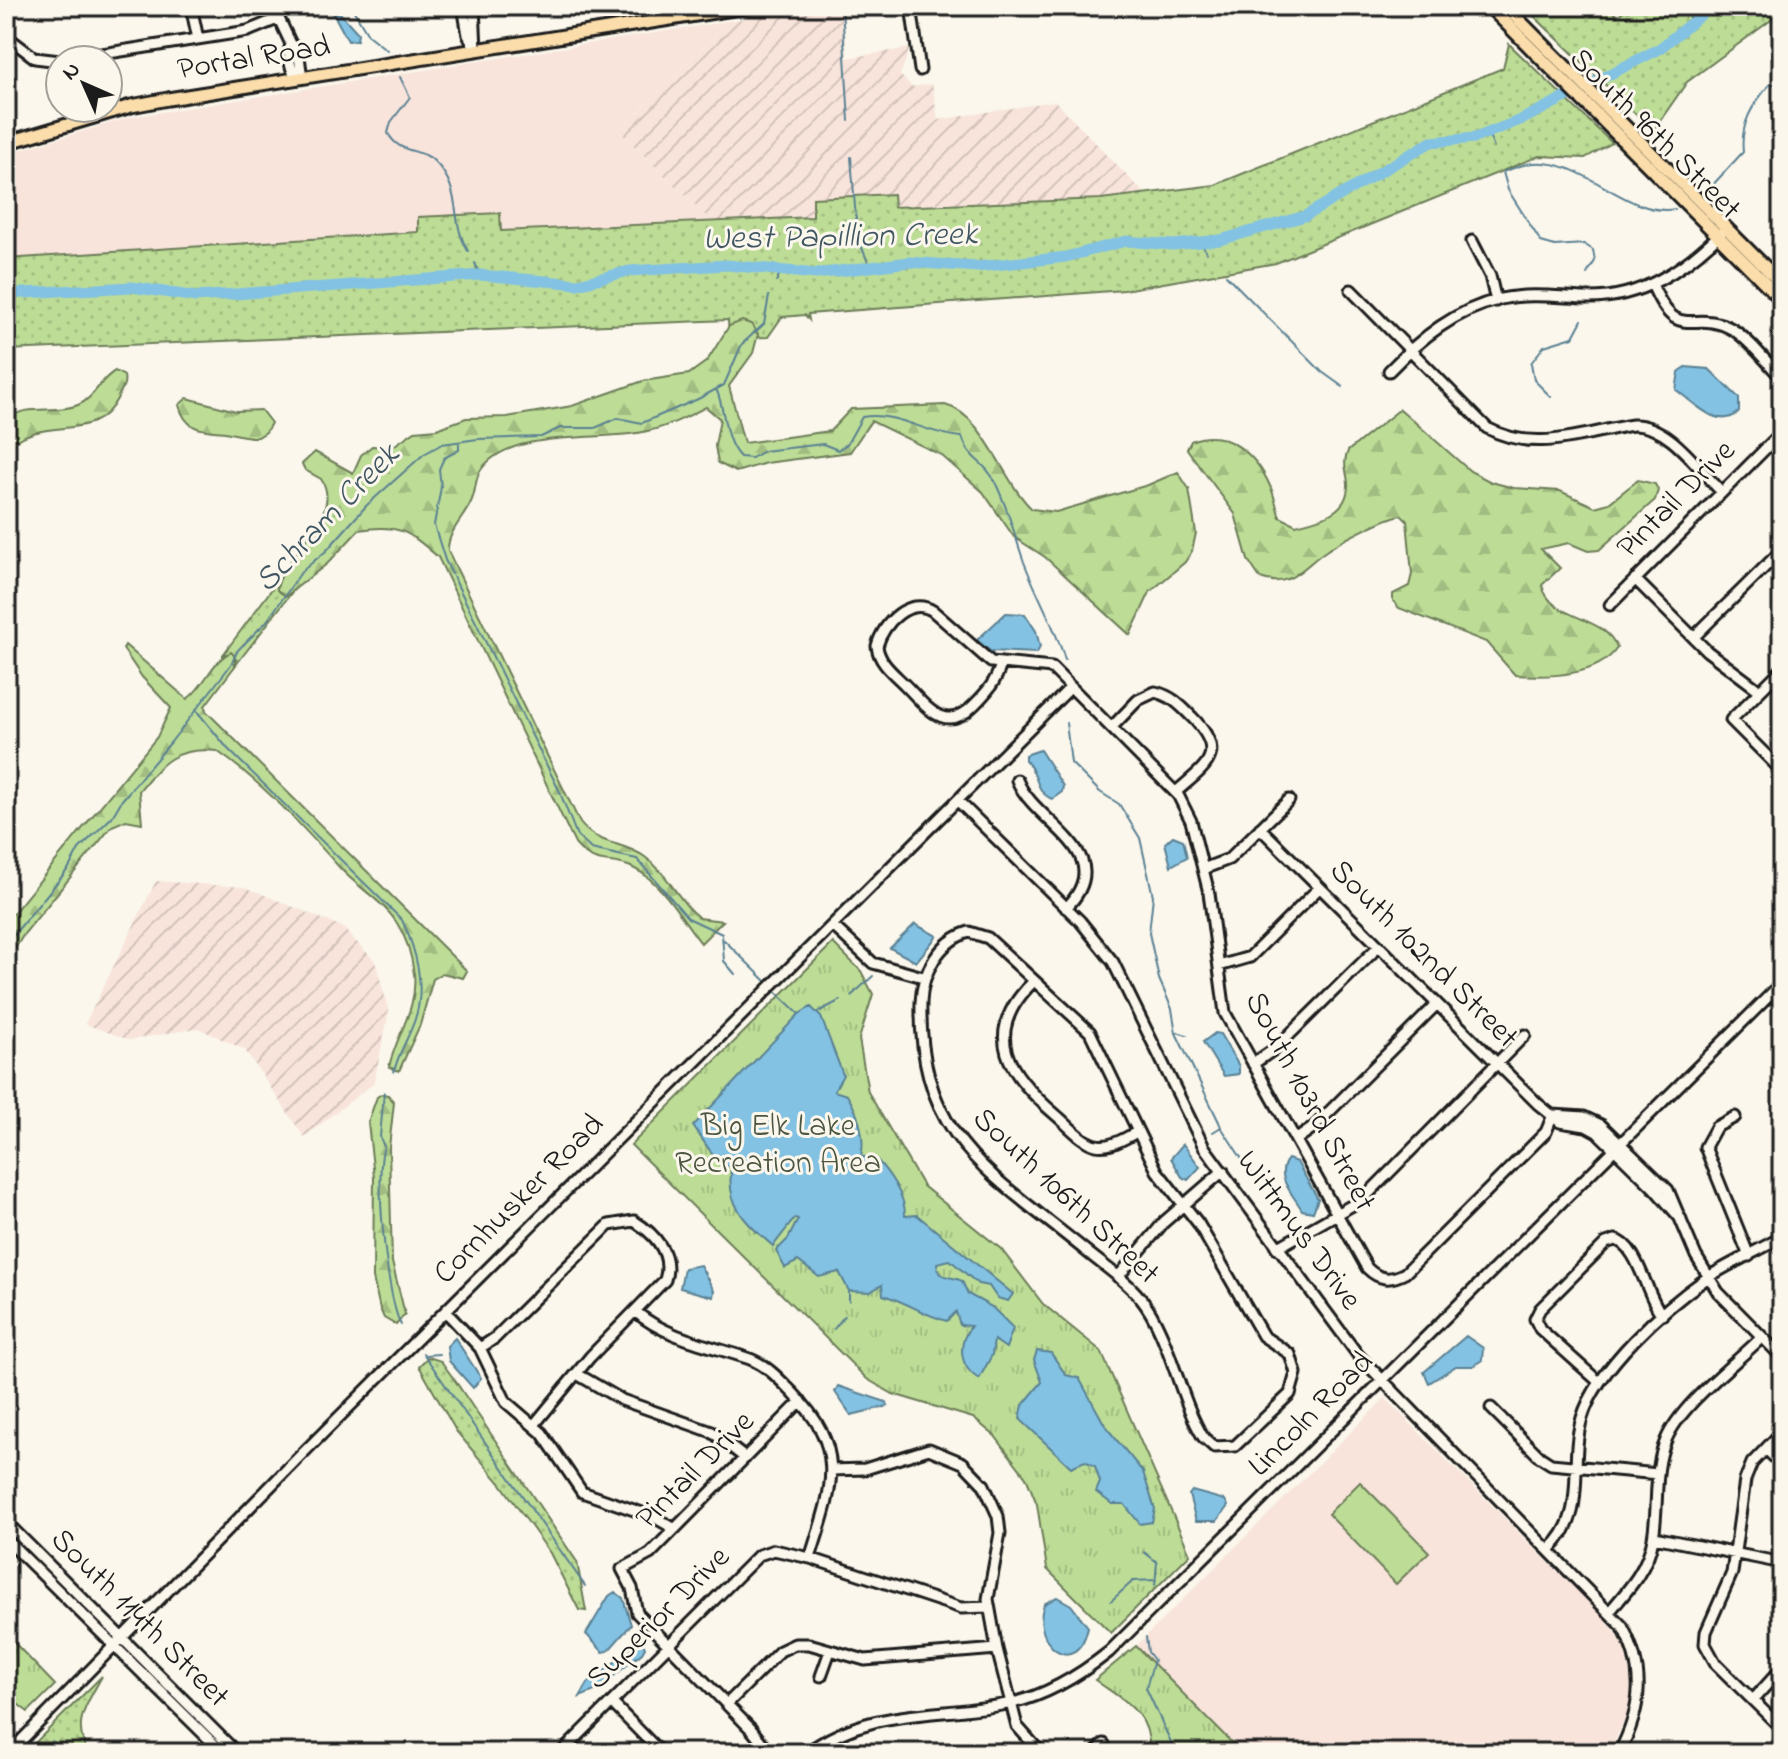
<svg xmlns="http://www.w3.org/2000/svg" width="1788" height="1759" font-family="'Indie Flower',sans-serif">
<defs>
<pattern id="industrial-furrows" width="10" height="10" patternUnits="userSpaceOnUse" patternTransform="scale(2)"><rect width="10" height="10" fill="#f8e4db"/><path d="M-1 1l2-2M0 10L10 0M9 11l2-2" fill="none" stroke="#d4c3bb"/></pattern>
<pattern id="grass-dots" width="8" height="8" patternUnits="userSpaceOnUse" patternTransform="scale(2)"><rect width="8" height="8" fill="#bddd96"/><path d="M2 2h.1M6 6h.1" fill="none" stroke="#a2bd81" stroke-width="1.8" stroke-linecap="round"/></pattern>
<pattern id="forest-firs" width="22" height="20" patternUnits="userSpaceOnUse" patternTransform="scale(2)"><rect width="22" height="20" fill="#bddd96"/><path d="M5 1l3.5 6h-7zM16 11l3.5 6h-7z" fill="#a2bd81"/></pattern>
<pattern id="park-tufts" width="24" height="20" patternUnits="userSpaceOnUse" patternTransform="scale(2)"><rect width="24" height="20" fill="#bddd96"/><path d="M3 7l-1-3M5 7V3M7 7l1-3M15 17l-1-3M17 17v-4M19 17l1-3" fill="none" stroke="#a2bd81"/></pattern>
</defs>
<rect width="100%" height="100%" fill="#fbf7ec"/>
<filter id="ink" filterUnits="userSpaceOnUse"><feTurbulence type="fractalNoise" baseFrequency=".0125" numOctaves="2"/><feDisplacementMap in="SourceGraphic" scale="16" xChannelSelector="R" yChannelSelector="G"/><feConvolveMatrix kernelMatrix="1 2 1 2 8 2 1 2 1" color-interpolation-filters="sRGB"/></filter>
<g filter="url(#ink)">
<path fill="#f8e4db" d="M729 21 619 131 713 223 500 231 499 213 419 217V231L6 259V154L131 117Z
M1385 1398 1612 1626 1626 1653 1631 1682 1628 1712 1609 1753H1242L1136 1646Z"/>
<path fill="url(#industrial-furrows)" d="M821 6H843L847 58 910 48 900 75 912 87 932 84 938 120 1055 101 1145 194 1101 199 894 207 893 195 813 199V217L713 223 619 131 729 21Z
M156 881 245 887 342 927 375 961 389 1011 374 1083 304 1137 245 1050 198 1028 130 1040 85 1024Z"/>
<path fill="url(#grass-dots)" stroke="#6c7c59" stroke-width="2" d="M1560 6H1607L1617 16 1630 6H1782V12L1687 82 1653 131 1534 16Z
M1509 44 1612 143 1585 158 1539 156 1276 263 1124 290 808 314 809 320 805 315 782 317 768 337 729 338 728 320 6 350V259L418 232V217L500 213 501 231 813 217V198L893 194 894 207 1101 199 1215 185 1503 68Z
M277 582V590L286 596 299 583 235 666 236 659 226 654 222 656Z
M428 1357 441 1361 456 1382 577 1562 586 1611 579 1610 550 1553 501 1484 456 1431 419 1366Z
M102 1676C88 1703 70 1723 89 1753H25Z"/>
<path fill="url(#forest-firs)" stroke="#6c7c59" stroke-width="2" d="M742 321 751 324 758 334 753 353 729 386 744 443 830 431 851 409 945 405C985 415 1002 481 1032 509L1056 512 1148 485 1178 472 1189 489 1196 533 1192 551 1185 562 1150 592 1130 635 1045 557 1014 537 983 492 941 455 871 421 850 452 766 463 736 472 718 463 715 446 720 419 706 407C685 418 666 428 643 432 599 441 514 429 483 467 474 477 477 490 471 502 464 518 447 532 448 551L580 823C598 846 623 841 645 857 668 873 678 901 699 918L723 921 701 943C683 921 662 882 635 869 611 856 597 870 575 844L438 557C409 532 399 523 359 530L328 563 286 596 277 590C279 559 346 515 321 479L305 470 302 464 315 452 353 473 361 455 372 446 392 447 415 431 437 429 466 418 507 417 572 406 643 381 689 374 707 361 729 326Z
M115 371 124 376C126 385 121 390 117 399 93 446 44 412 6 449V420C29 402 53 415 78 405 95 398 100 379 115 371Z
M187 398 236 411 261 410 271 423 266 432 258 437C246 438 237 434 225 432 202 430 186 431 179 405Z
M1400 409 1470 471 1491 482 1514 488 1560 491 1595 507 1609 503 1638 480 1655 484 1658 490 1655 500 1599 550 1588 551 1569 543 1541 549 1560 568 1542 585C1550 621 1605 614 1617 648 1598 677 1548 677 1515 675L1486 642 1399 608 1393 601V594L1409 586 1412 574 1407 521 1401 515C1385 518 1340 541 1326 551 1303 566 1291 590 1260 578L1248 560 1235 514 1187 449 1191 441C1226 426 1257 456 1270 486 1275 496 1276 507 1280 517L1296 525C1319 519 1349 514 1348 483 1347 470 1342 464 1348 451Z
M125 645 187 699C205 687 211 661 231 652L234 655 235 666 205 706 206 711 467 971 463 978 442 973 433 979 420 1025 399 1071 389 1067C396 1035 418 1009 414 974 412 957 406 937 397 923 382 900 357 887 340 868 303 827 263 783 217 751 177 746 162 762 139 791L142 823 126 820 112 826 24 934 6 963V922L157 737 171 708 142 677 123 649Z
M382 1094 388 1095 394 1102 389 1148 392 1262 405 1314 396 1325 384 1318 380 1309 373 1278 374 1177 368 1122 377 1097Z"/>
<path fill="url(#park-tufts)" stroke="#6c7c59" stroke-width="2" d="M833 943 861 971 873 994 859 1039 868 1092 923 1186 1001 1249 1043 1304 1101 1351 1190 1554 1111 1633 1047 1569 1037 1504 1026 1477 995 1436 973 1418 893 1394 867 1379 631 1145Z
M6 1634 55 1685 28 1712 6 1695Z
M1136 1646 1242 1753H1149C1152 1713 1125 1702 1095 1680Z"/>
<path fill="#bddd96" stroke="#6c7c59" stroke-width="2" d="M1360 1482 1429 1552 1396 1584 1328 1514Z"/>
<path fill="#83c2e3" stroke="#5a8093" stroke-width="2" d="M338 11 358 33 357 40 348 41 333 13Z
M1685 367 1709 369 1739 398V412C1718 431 1695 403 1676 390L1679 372Z
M1006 613 1025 614 1036 631 1040 647 1037 653 990 651 977 640Z
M1040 750 1063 786 1062 792 1052 799C1034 792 1039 772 1025 760V755Z
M1173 836 1183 840 1187 857 1171 866 1165 843Z
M915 924 937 936 916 962 890 948Z
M811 1007 821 1017 843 1075 834 1091 847 1095C858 1112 866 1137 861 1157H874C888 1171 906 1196 905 1216L917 1215 1013 1294 1008 1301 997 1298 989 1286 978 1284 950 1260 937 1263C938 1281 952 1275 962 1281L968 1294 992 1307 1013 1328 1006 1348 994 1340 992 1355 979 1379C958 1366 958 1343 971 1326L960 1325 956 1312 947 1321C923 1315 907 1302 883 1295L882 1285 870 1292 849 1291 839 1272 819 1277 798 1261 785 1268 776 1251 788 1239 798 1219 795 1218 773 1246C747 1224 724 1204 732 1167L720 1165 693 1126 799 1014Z
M1215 1033 1220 1034 1239 1066V1074L1224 1076 1203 1042Z
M1183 1144 1200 1167 1188 1180 1182 1177 1171 1158Z
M1288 1159 1297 1162 1318 1199 1313 1212 1302 1210C1292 1193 1274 1176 1288 1159Z
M700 1265 714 1291 713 1297 680 1288 684 1268Z
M1466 1336 1483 1348 1482 1360 1473 1366H1456L1429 1383 1424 1372Z
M455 1338 481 1378 473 1388 449 1361 447 1346Z
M1037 1351 1051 1353 1066 1375 1079 1378 1106 1427 1143 1472 1155 1509 1152 1522 1140 1524 1124 1504H1112L1096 1492 1100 1482 1095 1466 1085 1461 1071 1467 1020 1419 1023 1405 1042 1382 1034 1360Z
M838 1386 886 1402 888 1406 851 1415 835 1392Z
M1192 1491 1225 1500 1228 1506 1217 1521H1196L1189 1495Z
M615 1592 623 1598 631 1625 608 1651 603 1652 586 1634 609 1596Z
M1057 1597 1071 1605 1088 1627C1076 1680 1030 1644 1044 1604Z
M642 1641 645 1648 642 1653 595 1691 580 1697 588 1683Z"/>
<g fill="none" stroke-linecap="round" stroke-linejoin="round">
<path stroke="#5a8093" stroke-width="2" d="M351 6 369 36 387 50
M842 7 849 121
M400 77 410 97 391 122 388 133C399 155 422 148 434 161 464 190 449 220 468 251
M1488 133 1494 148
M851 157 857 232
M1709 189 1743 152C1740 124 1752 105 1770 84H1782
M860 243 870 267
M1201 243 1207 253
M475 263 480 275
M1587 274 1595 261 1593 250 1584 244 1555 246 1541 242 1508 190 1503 172C1512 169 1523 164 1533 163 1584 158 1628 218 1675 209
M1226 275 1322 372 1343 387
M776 282 781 271
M717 391C726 413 723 439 740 457L752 458 763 451 823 444 838 450 847 444 862 417C897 411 927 435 962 437 971 463 983 459 994 480 1008 507 1014 534 1024 562 1037 596 1055 626 1065 660
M1551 397 1534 380 1531 363 1544 346 1573 337 1582 320
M459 443V450L444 458 439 469 441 487 434 525 445 560 559 790 577 836 591 849 637 859 688 918 722 934 724 961 735 974
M196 710 228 749 402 920C416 949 426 987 415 1019 409 1038 398 1053 394 1072
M1066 723 1071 763 1100 792 1119 804 1140 838 1153 896 1149 933 1159 979 1172 1009 1176 1033 1219 1122 1221 1127 1213 1132
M724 940 767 982
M6 944 69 868 79 849 112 817 122 800 171 742 230 666 238 650 267 621 302 571 326 551 367 505 424 454 442 444 478 439 541 437 560 428H595L618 418 642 423 698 399 724 385 742 344 764 324 769 296
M774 990 799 1014
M851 996 873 976
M818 1012 841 1000
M1177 1032 1187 1035
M384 1092 380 1137 384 1147C374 1172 387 1300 401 1325
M1221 1127 1253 1176 1264 1175
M849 1301V1291
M834 1329 844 1316
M423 1353 585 1586
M425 1355 439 1354
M1144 1552 1157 1562 1155 1585
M1111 1601 1133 1581 1156 1580
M1146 1637 1148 1652 1154 1660 1146 1688 1176 1753
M6 1703 12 1707
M52 1741 69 1753"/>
<path stroke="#83c2e3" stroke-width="11" d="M6 294 132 287 196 297 480 275 578 284 629 271 727 265 816 274 909 262 977 267 1066 257 1126 241 1173 245 1220 240 1305 216 1431 142 1475 138 1523 119 1659 49 1712 6"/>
<g stroke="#1c1c1c" stroke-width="15">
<path id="minor" d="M191 6 198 39
M273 6 291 44 298 49 301 71 298 79
M463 6 468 35 476 50
M474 6 476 50
M911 6 920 70
M6 36 35 58 60 61
M291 44C287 55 290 71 298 79
M64 60 248 31 277 19
M1472 241 1490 276 1496 301
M1652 284C1678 346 1693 307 1732 329 1750 340 1767 363 1782 378
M1351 290 1487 428C1535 454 1582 433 1633 425 1669 424 1698 469 1722 492
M1389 371C1421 338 1455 310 1501 299 1530 293 1557 297 1587 298 1641 299 1684 269 1721 233
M1635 579 1707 651 1760 691
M1610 605 1782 432
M1694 637 1782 550
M1001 664C996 682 987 692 974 705 945 735 927 707 905 685 893 673 879 663 877 646 883 623 910 596 933 611L991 662 1052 668 1178 795 1191 821 1209 893 1225 1013 1367 1268C1379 1280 1390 1281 1405 1273L1546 1132 1553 1115
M1782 669 1731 720 1782 771
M1112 727 1138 700 1155 692C1172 696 1180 705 1192 717 1228 754 1207 765 1176 792
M1017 780C1035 825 1121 852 1066 908
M958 801 1080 921 1113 962 1204 1147 1358 1355 1622 1626C1646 1670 1642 1709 1619 1753
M1260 828 1538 1104 1560 1122 1586 1126 1597 1132 1654 1188 1681 1219
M1203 869 1229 859 1289 800
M833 926 873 963 923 977
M969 932 988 938 1090 1032 1157 1171 1198 1223 1263 1336 1290 1354 1296 1373 1290 1394 1235 1446 1214 1447 1203 1437C1179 1398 1169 1333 1141 1299 1126 1280 1104 1266 1086 1251 991 1173 918 1139 921 1002 922 973 939 941 969 932Z
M1219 966 1250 957 1319 888
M1034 981C979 1034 1009 1075 1056 1115 1068 1125 1082 1142 1096 1145 1111 1148 1125 1138 1137 1132
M1253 1064 1276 1048 1378 947
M1553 1115 1584 1117 1601 1125 1668 1190 1696 1256 1718 1292 1782 1357
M1735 1117 1716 1127 1705 1147 1749 1256
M1297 1139 1314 1127 1436 1005
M1277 1248 1363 1199 1525 1035
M1118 1277 1164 1222 1223 1171
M446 1312 480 1348 506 1402 542 1433 582 1492 654 1517 675 1529
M480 1348 495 1338 609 1225 634 1221C655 1234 673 1254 665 1280L590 1357 534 1425
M577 1374 622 1400 712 1432 745 1458
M1599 1382 1540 1329 1535 1319 1540 1309 1606 1243 1615 1240C1638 1244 1646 1296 1662 1315
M1491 1408 1540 1457 1551 1464 1658 1474
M1782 1432 1752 1463 1745 1480 1732 1573 1706 1632 1705 1644 1716 1664 1782 1729
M1766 1449 1782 1465
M831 1470 865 1469 929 1449 963 1463 984 1485 998 1516 1000 1533 988 1599 997 1649 1017 1726 1041 1753
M6 1522 237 1753
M1654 1537 1782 1563
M6 1539 223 1753
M1550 1549C1589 1513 1568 1465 1582 1418 1597 1368 1664 1308 1707 1278 1730 1263 1758 1251 1782 1237
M810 1558 961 1608 988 1607
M1610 1611C1630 1588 1648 1568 1653 1538 1659 1505 1653 1471 1666 1440 1681 1404 1734 1365 1762 1337
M821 1676 830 1651
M1753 1700 1782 1668
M612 1703 661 1753
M727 1704 780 1651 795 1644H809L865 1660 997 1649
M9 1753 298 1458 1071 687
M561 1753 759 1555 774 1550 810 1558C832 1488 849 1451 793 1393 780 1380 768 1366 750 1359 713 1346 666 1338 636 1312
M770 1753 751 1729 637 1613 632 1588 622 1569 650 1554 801 1401
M806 1753C874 1705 936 1719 1012 1703 1048 1695 1080 1675 1109 1652L1782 983
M1095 1753 1104 1744"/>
</g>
<g stroke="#1c1c1c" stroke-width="17">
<path id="major" d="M1489 6 1782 300
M1505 6 1782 284
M6 143 131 106 168 99 752 6"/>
</g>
<use href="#minor" stroke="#fbf7ec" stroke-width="9"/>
<use href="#major" stroke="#faddab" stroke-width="11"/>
</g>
</g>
<g text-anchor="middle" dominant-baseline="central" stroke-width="6" stroke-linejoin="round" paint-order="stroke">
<g font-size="32" fill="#1c1c1c" stroke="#fbf7ec">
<text transform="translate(254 59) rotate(-9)">Portal Road</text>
<text transform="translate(1654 135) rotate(45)">South 96th Street</text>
<text transform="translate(1677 500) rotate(-45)">Pintail Drive</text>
<text transform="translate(1423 955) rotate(45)">South 102nd Street</text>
<text transform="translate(1309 1102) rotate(62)">South 103rd Street</text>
<text transform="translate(1065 1197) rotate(43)">South 106th Street</text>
<text transform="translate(520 1200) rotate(-45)">Cornhusker Road</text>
<text transform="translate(1298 1231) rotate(54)">Wittmus Drive</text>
<text transform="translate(1312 1415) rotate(-45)">Lincoln Road</text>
<text transform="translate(696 1471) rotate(-45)">Pintail Drive</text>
<text transform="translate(139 1619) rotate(45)">South 114th Street</text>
<text transform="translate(659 1619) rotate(-45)">Superior Drive</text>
</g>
<g font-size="32" fill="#4c5641" stroke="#fbf7ec">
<text x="778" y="1127">Big Elk Lake<tspan x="778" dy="37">Recreation Area</tspan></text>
</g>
<g font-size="34" font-style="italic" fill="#405662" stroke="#fbf7ec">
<text transform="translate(840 238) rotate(-1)">West Papillion Creek</text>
<text transform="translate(328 519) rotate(-46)">Schram Creek</text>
</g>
</g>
<rect width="1788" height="1759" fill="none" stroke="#fbf7ec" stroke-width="32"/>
<rect x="16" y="16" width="1756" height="1727" fill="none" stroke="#1c1c1c" stroke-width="3" filter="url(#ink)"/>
<g transform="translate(84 84) rotate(315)"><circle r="38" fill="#fbf7ec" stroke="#a29f99" stroke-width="2"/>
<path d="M0-6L14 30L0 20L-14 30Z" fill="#1c1c1c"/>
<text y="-12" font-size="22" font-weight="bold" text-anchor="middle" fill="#1c1c1c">N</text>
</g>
</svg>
